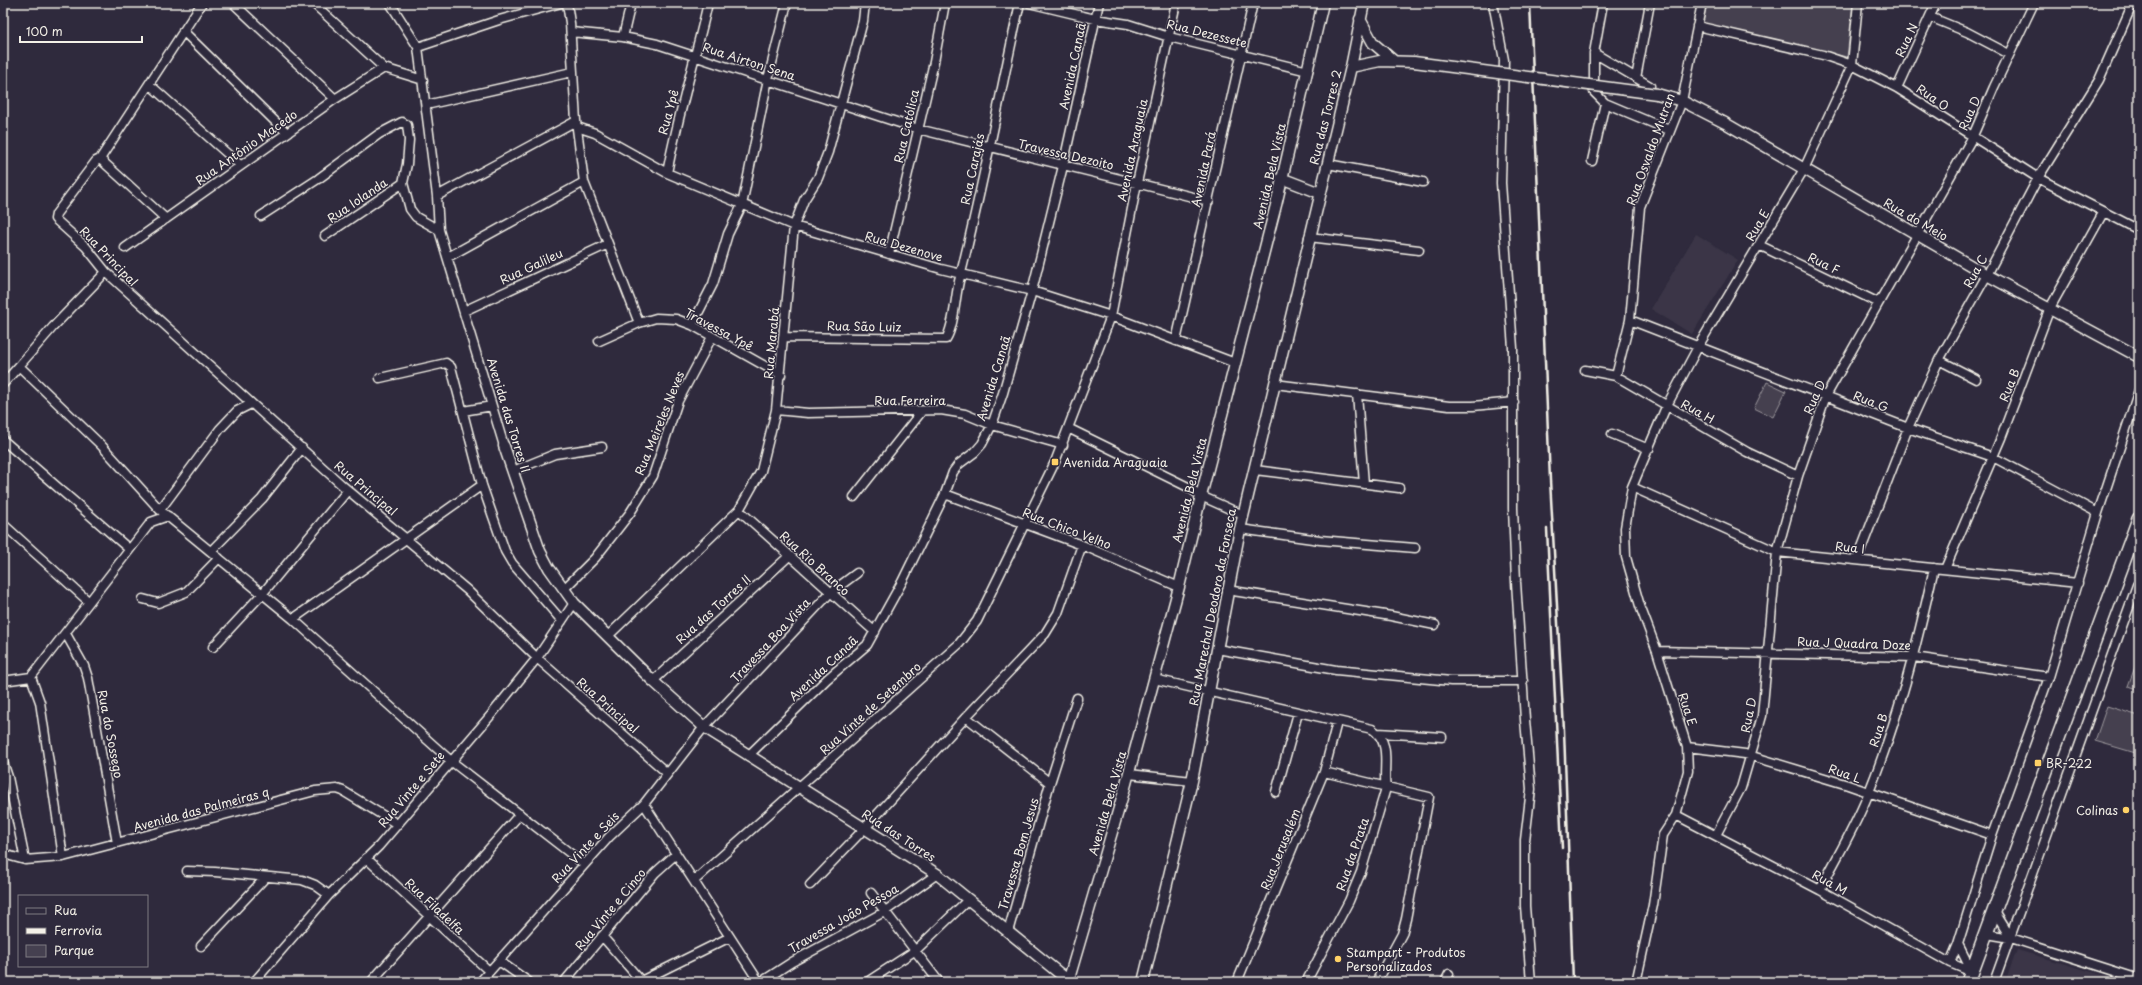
<svg xmlns="http://www.w3.org/2000/svg" width="2142" height="985" font-family="'Playpen Sans',sans-serif">
<rect width="100%" height="100%" fill="#2f2a3d"/>
<filter id="ink" filterUnits="userSpaceOnUse"><feTurbulence type="fractalNoise" baseFrequency=".025" numOctaves="2"/><feDisplacementMap in="SourceGraphic" scale="8" xChannelSelector="R" yChannelSelector="G"/><feConvolveMatrix kernelMatrix="1 2 1 2 8 2 1 2 1" color-interpolation-filters="sRGB"/></filter>
<g filter="url(#ink)">
<path fill="#3b3647" d="M1696 234 1738 260 1692 334 1651 309Z
M2017 950 2126 982H2005Z"/>
<path fill="#454050" stroke="#9c989c" d="M1707 3H1853L1847 57 1703 23Z
M1767 382 1786 391 1773 417 1754 408Z
M2139 656V690L2128 686Z
M2107 706 2139 716V754L2095 741Z"/>
<g fill="none" stroke-linecap="round" stroke-linejoin="round">
<g stroke="#f4f1e8" stroke-width="11">
<path id="minor" d="M202 3 100 159 96 161 56 214 55 219 86 247 106 272 343 486 467 590 537 658 667 773
M233 3 335 99
M313 3 384 68 423 80
M390 3 418 47 437 196 439 230 504 446
M567 3 570 23 576 121 584 182 639 323
M1029 3 1095 19 1128 24 1169 37 1308 71
M1493 3 1504 60 1501 183 1513 348V508L1516 582 1525 720 1531 789 1525 840V906L1531 982
M1603 3 1594 53V92L1605 103 1669 130
M1930 17 1967 32 2009 54
M1697 26 1823 55 1852 65 1897 88 2038 178 2139 230
M183 31 287 133
M571 32 623 37 657 44 918 129 1209 201
M623 37 631 3
M418 47 499 20 561 3
M1594 53 1650 86
M1636 78 1650 3
M149 84 240 165
M1897 88 1936 3
M426 105 572 72
M577 127 595 133 667 173 794 226 941 269 1032 291 1111 316 1235 363
M100 159 166 219
M1592 161 1605 103
M1328 164 1423 182
M667 173C678 115 695 60 708 3
M437 196 576 121
M261 216 318 179 379 134 402 122 407 125 409 140 407 164 403 183 410 209 416 217 439 230
M325 236 403 183
M1309 237 1419 250
M1759 245 1877 302
M125 248 335 99 384 68
M889 254 934 62 945 3
M448 257 584 182
M464 311 608 244
M1630 320 1908 428 1993 457 2098 513
M692 325 713 284 728 234 742 205 768 79 787 3
M783 337 946 339C955 324 955 295 960 277 983 186 1000 94 1020 3
M599 341 639 323 656 318 676 319 692 325 781 375
M1176 341 1253 3
M1939 360 1976 379
M19 366 53 327 106 272
M1585 370 1616 376 1747 452 1798 476
M1616 376 1630 320 1640 207 1682 101 1702 3
M380 378 446 363 451 367 482 485 505 551 512 563 562 621
M3 384 19 366 101 445 160 510 293 619 451 761 584 864
M1275 384 1449 406H1473L1514 402
M1357 394 1364 484
M776 410 808 413 941 410 965 414 992 425 1063 445
M463 411 492 406
M1068 428 1190 488 1201 496 1243 515
M1612 434 1649 449
M3 440 129 549
M1255 470 1399 488
M513 471 555 454 602 447
M1632 487 1777 552 2078 583
M945 494 1082 545 1179 587
M854 497 922 411
M160 510 220 429 237 411 251 404
M739 510 875 632
M3 524 88 601
M1240 529 1320 540 1415 548
M211 551 262 499 302 448
M1857 560 1908 428 1939 360 1987 275 2038 178 2099 80 2133 3
M1945 569 2001 438 2050 308 2103 213
M564 589 595 558 630 513 653 476 678 401 712 337
M1227 590 1391 616 1435 625
M143 599 158 603 186 592 219 558
M293 619 482 485
M66 634 84 666 88 678 117 843
M609 635 739 510 761 471 776 410 794 226 804 200 818 178 828 152 863 21 865 3
M213 647 263 593 348 490
M1217 649 1336 670 1451 681H1523
M1657 651 1914 657 2049 677
M31 677 40 702 63 857
M1154 679 1372 729C1393 743 1382 768 1386 788L1361 872 1349 901 1306 982
M3 681 31 677 151 522 168 516
M653 681 789 556
M966 717 1050 783
M1378 733 1442 737
M1687 747 1745 754 1848 785 1992 835
M748 756 827 679 867 645 902 582 945 494 953 472 959 464 975 452 982 444 992 425 1003 393 1032 291 1063 166 1099 3
M3 762 8 777 25 860
M1324 772 1429 797 1406 919 1402 934 1376 982
M1129 774 1192 781
M1276 792 1298 713
M644 804 759 982
M1676 815 1820 890 1950 963 1972 972
M1716 835 1741 788 1762 716 1777 552 1798 476 1826 396 1972 138 1994 87 2034 3
M3 854 25 860 63 857 315 791 337 789 343 791 397 824
M366 858 489 971
M187 871 215 872 302 880 315 885 329 895
M694 881 959 644 977 621 1055 462 1111 316 1137 183 1176 3
M810 885 865 828 966 717 1045 634 1058 613 1082 545
M1820 890C1836 858 1856 826 1869 792 1898 720 1917 644 1934 568
M871 893 939 982
M1995 912 2011 938
M1008 932 1050 783 1077 698
M1987 934 2011 938 2139 979
M602 936 641 981 730 937
M201 946 265 878
M499 961 529 982
M1950 963 1958 944
M1972 972 1958 944 1992 835 2049 677 2098 513 2139 390
M1637 978 1653 905 1663 835 1676 815 1688 771 1687 747 1657 651 1640 606 1626 557 1625 528 1632 487 1666 407 1699 345 1804 169 1852 65 1858 3
M254 982 329 895 379 846 491 715 537 658 574 603
M371 982 520 814
M480 982 609 837 644 804 704 727 830 593 857 573
M564 982 655 873 676 854
M761 982 792 962 884 912 937 874
M867 982 916 950 969 899
M1237 982 1324 772 1337 722
M1445 982 1449 974
M1994 982 2137 585"/>
</g>
<g stroke="#f4f1e8" stroke-width="13">
<path id="tertiary" d="M1360 19 1373 43 1394 61
M1351 67 1380 61 1414 62
M1657 94 1682 101 1725 123 1987 275 2139 357
M1281 178 1320 193
M504 446 540 551 549 568 574 603 653 681 704 727 937 874 1070 982
M1068 982 1124 791 1179 587 1201 496 1276 205 1323 3
M1143 982 1192 781 1240 529 1351 67 1364 3"/>
</g>
<g stroke="#f4f1e8" stroke-width="16">
<path id="trunk" d="M1968 982 2139 519"/>
</g>
<use href="#minor" stroke="#2f2a3d" stroke-width="8"/>
<use href="#tertiary" stroke="#2f2a3d" stroke-width="10"/>
<use href="#trunk" stroke="#2f2a3d" stroke-width="13"/>
<path stroke="#f4f1e8" stroke-width="2.5" d="M1530 3 1550 480 1564 730 1573 982
M1547 529 1562 848"/>
<g stroke="#f4f1e8" stroke-width="13" stroke-linecap="butt">
<path id="tertiary-bridge" d="M1414 62 1657 94"/>
</g>
<use href="#tertiary-bridge" stroke="#2f2a3d" stroke-width="10"/>
</g>
</g>
<g fill="#ffd166" stroke="#2f2a3d" stroke-width="1.5">
<rect x="1051" y="458" width="8" height="8" rx="2"/>
<rect x="2034" y="759" width="8" height="8" rx="2"/>
<circle cx="2126" cy="810" r="4"/>
<circle cx="1338" cy="959" r="4"/>
</g>
<g text-anchor="middle" dominant-baseline="central" stroke-width="3" stroke-linejoin="round" paint-order="stroke">
<g font-size="12" fill="#f4f1e8" stroke="#2f2a3d">
<text transform="translate(1207 33) rotate(14)">Rua Dezessete</text>
<text transform="translate(1906 40) rotate(-65)">Rua N</text>
<text transform="translate(749 61) rotate(18)">Rua Airton Sena</text>
<text transform="translate(1072 66) rotate(-78)">Avenida Canaã</text>
<text transform="translate(1933 97) rotate(34)">Rua O</text>
<text transform="translate(668 112) rotate(-75)">Rua Ypê</text>
<text transform="translate(1969 113) rotate(-67)">Rua D</text>
<text transform="translate(1325 117) rotate(-76)">Rua das Torres 2</text>
<text transform="translate(906 126) rotate(-77)">Rua Católica</text>
<text transform="translate(246 147) rotate(-35)">Rua Antônio Macedo</text>
<text transform="translate(1650 149) rotate(-70)">Rua Osvaldo Mutran</text>
<text transform="translate(1132 150) rotate(-78)">Avenida Araguaia</text>
<text transform="translate(1066 154) rotate(13)">Travessa Dezoito</text>
<text transform="translate(972 169) rotate(-78)">Rua Carajás</text>
<text transform="translate(1203 169) rotate(-78)">Avenida Pará</text>
<text transform="translate(1269 176) rotate(-77)">Avenida Bela Vista</text>
<text transform="translate(357 200) rotate(-34)">Rua Iolanda</text>
<text transform="translate(1916 219) rotate(30)">Rua do Meio</text>
<text transform="translate(1757 225) rotate(-60)">Rua E</text>
<text transform="translate(904 246) rotate(16)">Rua Dezenove</text>
<text transform="translate(109 256) rotate(46)">Rua Principal</text>
<text transform="translate(1824 263) rotate(26)">Rua F</text>
<text transform="translate(531 266) rotate(-25)">Rua Galileu</text>
<text transform="translate(1975 271) rotate(-61)">Rua C</text>
<text transform="translate(864 326) rotate(1)">Rua São Luiz</text>
<text transform="translate(719 329) rotate(28)">Travessa Ypê</text>
<text transform="translate(771 343) rotate(-85)">Rua Marabá</text>
<text transform="translate(993 378) rotate(-73)">Avenida Canaã</text>
<text transform="translate(2009 385) rotate(-68)">Rua B</text>
<text transform="translate(1814 397) rotate(-67)">Rua D</text>
<text x="910" y="400">Rua Ferreira</text>
<text transform="translate(1871 401) rotate(21)">Rua G</text>
<text transform="translate(1698 411) rotate(29)">Rua H</text>
<text transform="translate(509 415) rotate(73)">Avenida das Torres II</text>
<text transform="translate(659 423) rotate(-68)">Rua Meireles Neves</text>
<text transform="translate(366 488) rotate(40)">Rua Principal</text>
<text transform="translate(1189 490) rotate(-76)">Avenida Bela Vista</text>
<text transform="translate(1067 528) rotate(21)">Rua Chico Velho</text>
<text transform="translate(1850 547) rotate(6)">Rua I</text>
<text transform="translate(815 563) rotate(42)">Rua Rio Branco</text>
<text transform="translate(1212 607) rotate(-79)">Rua Marechal Deodoro da Fonseca</text>
<text transform="translate(713 609) rotate(-42)">Rua das Torres II</text>
<text transform="translate(770 640) rotate(-47)">Travessa Boa Vista</text>
<text transform="translate(1854 643) rotate(2)">Rua J Quadra Doze</text>
<text transform="translate(823 668) rotate(-43)">Avenida Canaã</text>
<text transform="translate(608 705) rotate(41)">Rua Principal</text>
<text transform="translate(870 708) rotate(-42)">Rua Vinte de Setembro</text>
<text transform="translate(1688 709) rotate(72)">Rua E</text>
<text transform="translate(1748 715) rotate(-79)">Rua D</text>
<text transform="translate(1878 730) rotate(-72)">Rua B</text>
<text transform="translate(111 734) rotate(79)">Rua do Sossego</text>
<text transform="translate(1845 773) rotate(19)">Rua L</text>
<text transform="translate(411 789) rotate(-50)">Rua Vinte e Sete</text>
<text transform="translate(1107 803) rotate(-74)">Avenida Bela Vista</text>
<text transform="translate(201 809) rotate(-15)">Avenida das Palmeiras q</text>
<text transform="translate(899 835) rotate(33)">Rua das Torres</text>
<text transform="translate(585 847) rotate(-47)">Rua Vinte e Seis</text>
<text transform="translate(1280 849) rotate(-68)">Rua Jerusalém</text>
<text transform="translate(1018 854) rotate(-74)">Travessa Bom Jesus</text>
<text transform="translate(1352 854) rotate(-71)">Rua da Prata</text>
<text transform="translate(1830 882) rotate(29)">Rua M</text>
<text transform="translate(435 906) rotate(43)">Rua Filadelfa</text>
<text transform="translate(610 909) rotate(-50)">Rua Vinte e Cinco</text>
<text transform="translate(843 918) rotate(-30)">Travessa João Pessoa</text>
</g>
<g font-size="12" fill="#f4f1e8" stroke="#2f2a3d" text-anchor="start">
<text x="1063" y="462">Avenida Araguaia</text>
<text x="2046" y="763">BR-222</text>
<text x="2118" y="810" text-anchor="end">Colinas</text>
<text x="1346" y="952">Stampart - Produtos<tspan x="1346" dy="14">Personalizados</tspan></text>
</g>
</g>
<rect width="2142" height="985" fill="none" stroke="#2f2a3d" stroke-width="16"/>
<rect x="8" y="8" width="2126" height="969" fill="none" stroke="#f4f1e8" stroke-width="1.5" filter="url(#ink)"/>
<rect x="18" y="895" width="130" height="72" fill="#2f2a3d" stroke="#7e7a81"/>
<rect x="26" y="908" width="20" height="6" fill="#2f2a3d" stroke="#7e7a81"/>
<text x="54" y="915" font-size="12" fill="#f4f1e8">Rua</text>
<rect x="26" y="928" width="20" height="6" fill="#f4f1e8" stroke="#7e7a81"/>
<text x="54" y="935" font-size="12" fill="#f4f1e8">Ferrovia</text>
<rect x="26" y="945" width="20" height="12" fill="#454050" stroke="#7e7a81"/>
<text x="54" y="955" font-size="12" fill="#f4f1e8">Parque</text>
<path d="M20 36v6h122v-6" fill="none" stroke="#f4f1e8" stroke-width="2"/>
<text x="26" y="36" font-size="12" fill="#f4f1e8" stroke="#2f2a3d" stroke-width="3" paint-order="stroke">100 m</text>
</svg>
